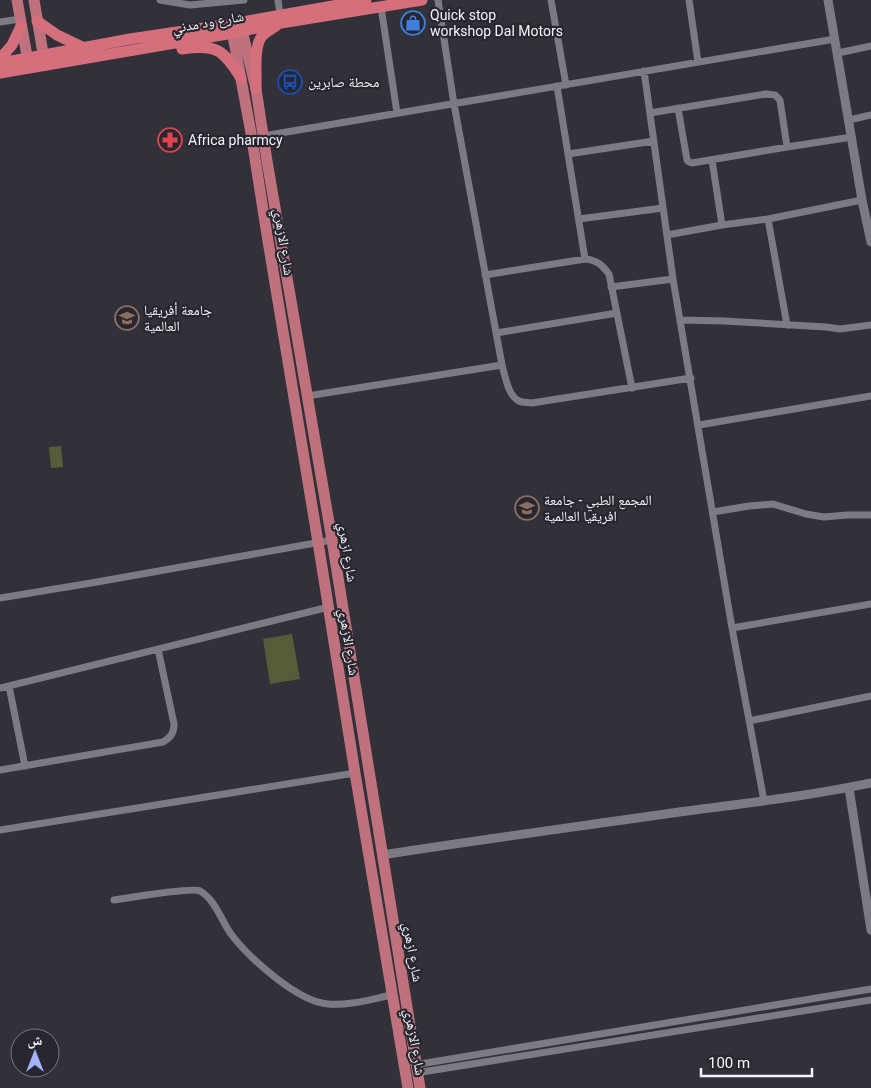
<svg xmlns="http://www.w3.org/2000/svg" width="871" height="1088" font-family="Roboto,'Noto Naskh Arabic',sans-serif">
<rect width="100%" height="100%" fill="#323139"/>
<path fill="#565c38" d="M61 446 63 467 51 468 49 447Z
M292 634 300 679 270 684 263 639Z"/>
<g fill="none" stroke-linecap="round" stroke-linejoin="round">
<path stroke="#7c7a83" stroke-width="7" d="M160 0 190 5 244 0
M278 0 280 14
M438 0 454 104 502 365
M551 0 566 85
M689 0 698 62
M381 7 397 113
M0 22 20 19
M838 53 871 46
M644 71 673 279 732 628 764 801
M557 86 585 259
M678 108 687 160 689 162 692 163 787 147 852 137
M650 113 766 94 775 95 780 100 787 147
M849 120 871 115
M263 136 835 39
M568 154 654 141
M712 160 722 225
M579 219 663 208
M768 219 787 325
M667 235 722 225 768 219 862 200
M485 275 585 259C597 260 602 265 609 274L632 388
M611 287 673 279
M680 320 724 321 826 327 840 329 871 325
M496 333 617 313
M307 396 502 365C505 375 508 396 519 401 523 403 528 402 532 403L691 378
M699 425 871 396
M713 512 749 506 773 504 806 514 824 517 847 515H871
M0 598 97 582 332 540
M732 628 871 604
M9 686 25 766
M0 688 329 607
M749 721 871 696
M0 770 163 742C171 737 174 733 174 724L158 649
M0 830 355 773
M114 900C128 898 192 887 200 891 215 899 222 922 231 934 249 958 298 1002 328 1004 350 1006 371 999 392 995
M414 1065 871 989
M416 1073 871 1000"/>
<path stroke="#7c7a83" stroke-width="9" d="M828 0 862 200 871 242
M849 788 871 930
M382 855C478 840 575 827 672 813 738 804 805 797 871 783"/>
<path stroke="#bf727e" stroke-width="11" d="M17 0 29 67
M34 0 45 65
M240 22 256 89 267 161 332 540 420 1088
M231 25 251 133 267 235 318 542 355 773 408 1088"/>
<path stroke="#d56f7c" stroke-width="11" d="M37 21 57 35 82 47
M182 49C216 44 223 49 241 78
M0 59 12 45 21 26
M0 63 130 39 231 24 366 0
M0 73 233 33 281 23 422 0
M256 89C257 75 253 47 262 36 266 32 271 29 276 26"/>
</g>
<defs>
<g id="shop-ring" transform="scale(1.25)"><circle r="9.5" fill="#28272f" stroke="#3f7fe0" stroke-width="1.5"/><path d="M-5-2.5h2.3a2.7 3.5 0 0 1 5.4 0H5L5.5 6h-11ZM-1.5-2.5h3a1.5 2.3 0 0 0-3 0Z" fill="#3f7fe0"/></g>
<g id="bus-ring" transform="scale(1.25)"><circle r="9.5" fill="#28272f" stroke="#1a4fb4" stroke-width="1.5"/><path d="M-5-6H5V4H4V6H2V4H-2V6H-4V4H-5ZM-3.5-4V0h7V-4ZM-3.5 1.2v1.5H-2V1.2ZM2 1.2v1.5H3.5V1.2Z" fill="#1a4fb4"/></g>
<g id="pharmacy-ring" transform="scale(1.25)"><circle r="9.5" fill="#28272f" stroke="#e0444e" stroke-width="1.5"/><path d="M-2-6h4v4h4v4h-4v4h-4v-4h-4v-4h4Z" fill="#e0444e"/></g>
<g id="university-ring" transform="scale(1.25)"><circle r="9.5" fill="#28272f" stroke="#8d6e63" stroke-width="1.5"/><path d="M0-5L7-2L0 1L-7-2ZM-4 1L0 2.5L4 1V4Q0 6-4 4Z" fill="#8d6e63"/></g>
</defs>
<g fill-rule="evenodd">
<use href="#shop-ring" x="413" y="23"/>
<use href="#bus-ring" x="290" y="82"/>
<use href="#pharmacy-ring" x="170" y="140"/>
<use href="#university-ring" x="127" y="318"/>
<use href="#university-ring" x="527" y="508"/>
</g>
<g text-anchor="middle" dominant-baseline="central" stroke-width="4.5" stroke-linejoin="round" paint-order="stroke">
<g font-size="14" fill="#f5f4f9" stroke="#28272f" text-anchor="start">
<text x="430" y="15">Quick stop<tspan x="430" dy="16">workshop Dal Motors</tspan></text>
<text x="308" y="82">محطة صابرين</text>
<text x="188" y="140">Africa pharmcy</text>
<text x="144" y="310">جامعة أفريقيا<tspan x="144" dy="16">العالمية</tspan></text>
<text x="544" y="500">المجمع الطبي - جامعة<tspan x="544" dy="16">افريقيا العالمية</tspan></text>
</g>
<g font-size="14" fill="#f5f4f9" stroke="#28272f">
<text transform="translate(208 22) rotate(-10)">شارع ود مدني</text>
<text transform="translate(284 242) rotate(81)">شارع الازهري</text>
<text transform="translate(348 552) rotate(81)">شارع ازهري</text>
<text transform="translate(349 642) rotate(81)">شارع الازهري</text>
<text transform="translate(413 952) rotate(80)">شارع ازهري</text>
<text transform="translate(415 1042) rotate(80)">شارع الازهري</text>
</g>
</g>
<g transform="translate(35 1053)"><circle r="24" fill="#28272f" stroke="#7a7980"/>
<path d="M0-4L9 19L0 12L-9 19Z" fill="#a2b2fd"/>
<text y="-8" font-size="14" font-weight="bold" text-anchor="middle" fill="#f5f4f9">ش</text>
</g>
<path d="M701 1068v8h111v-8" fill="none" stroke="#f5f4f9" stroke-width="2.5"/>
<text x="708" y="1068" font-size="15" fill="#f5f4f9" stroke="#28272f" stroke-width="4" paint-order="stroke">100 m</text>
</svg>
